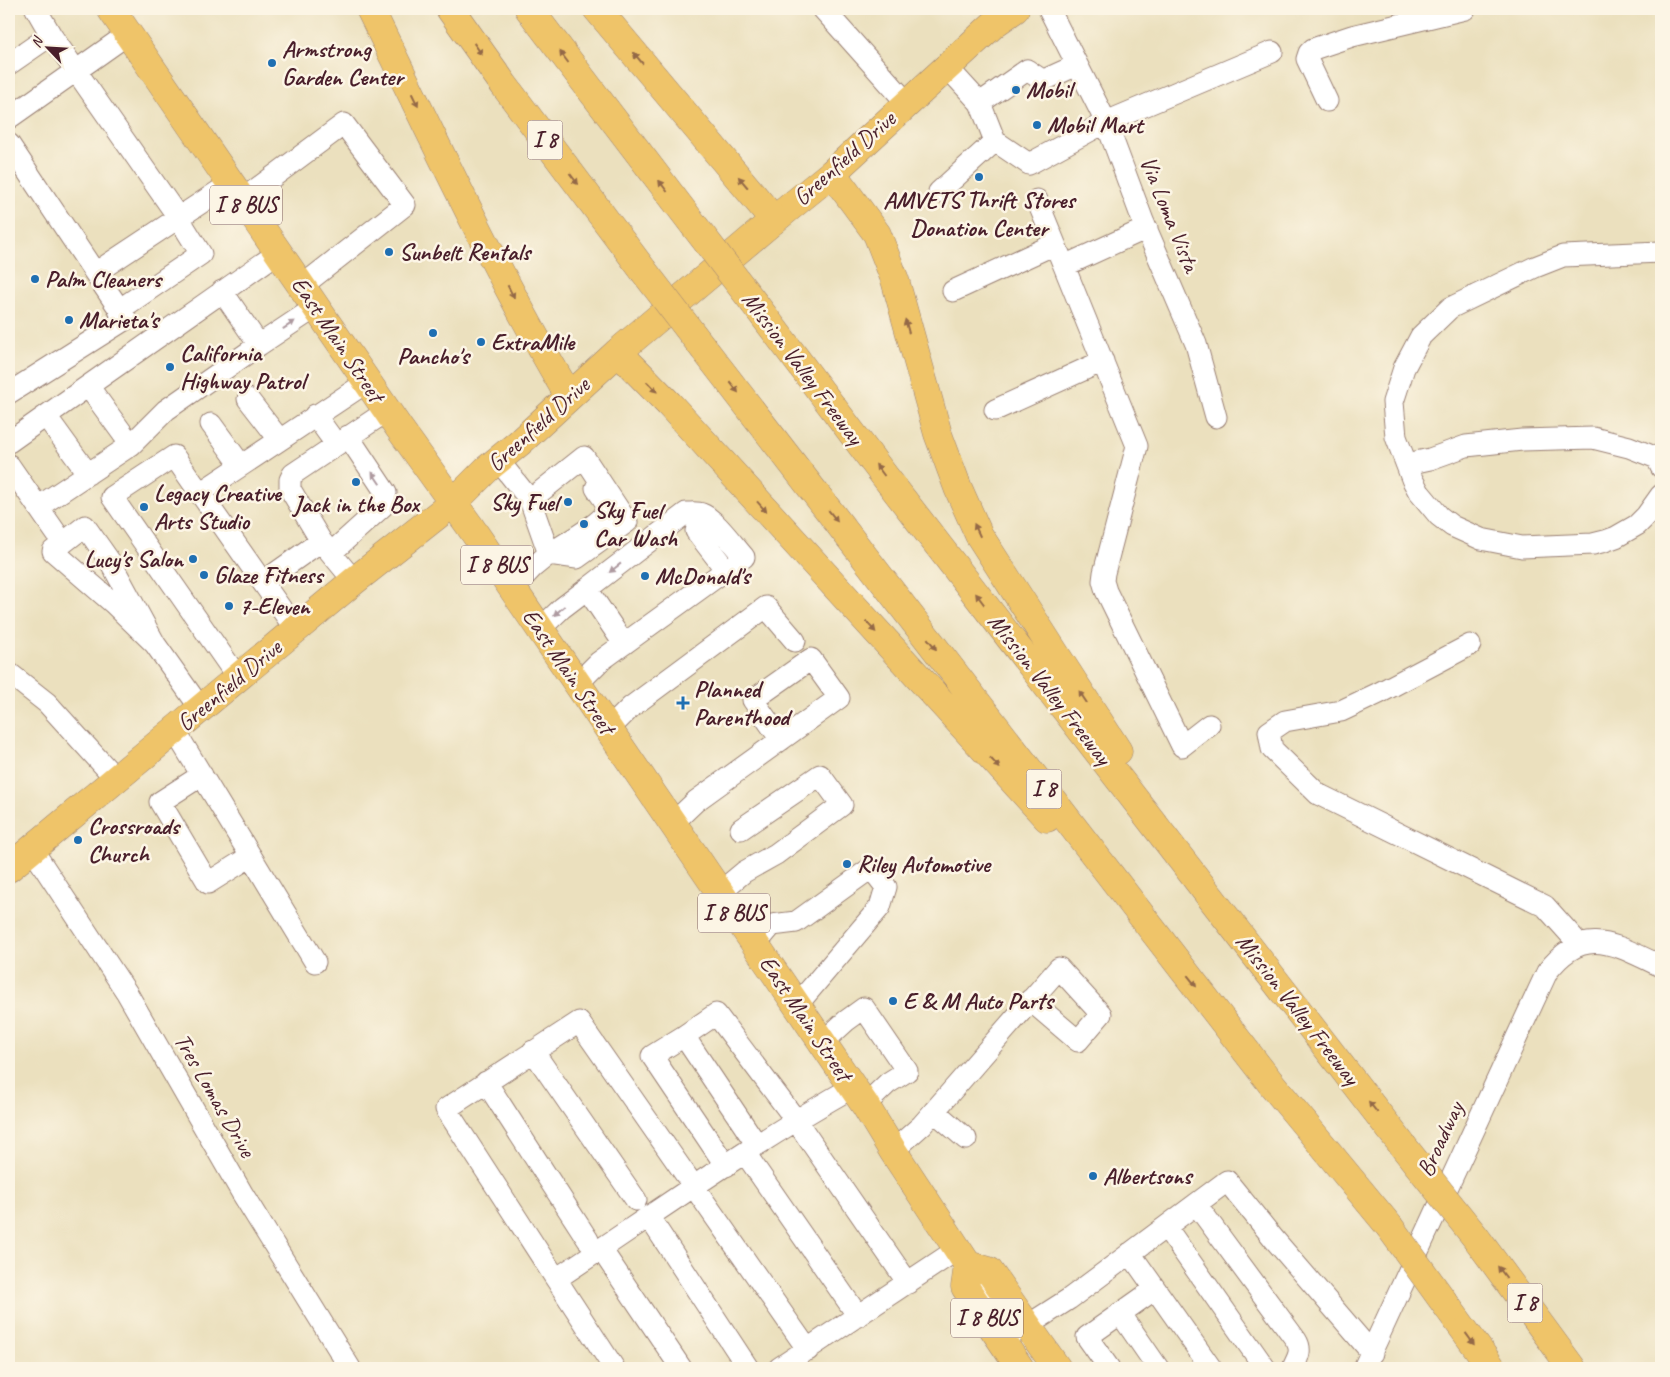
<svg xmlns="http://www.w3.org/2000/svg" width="1670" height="1377" font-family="Caveat,sans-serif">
<rect width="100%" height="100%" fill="#fcf5e5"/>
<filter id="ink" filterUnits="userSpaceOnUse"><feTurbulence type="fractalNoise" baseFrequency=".02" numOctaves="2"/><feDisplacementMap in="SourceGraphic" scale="10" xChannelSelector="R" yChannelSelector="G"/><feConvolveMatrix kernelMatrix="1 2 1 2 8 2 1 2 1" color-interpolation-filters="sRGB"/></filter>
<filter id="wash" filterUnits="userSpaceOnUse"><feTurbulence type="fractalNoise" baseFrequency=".0096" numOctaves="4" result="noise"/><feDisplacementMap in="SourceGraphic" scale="20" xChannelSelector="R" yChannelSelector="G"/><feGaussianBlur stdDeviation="1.12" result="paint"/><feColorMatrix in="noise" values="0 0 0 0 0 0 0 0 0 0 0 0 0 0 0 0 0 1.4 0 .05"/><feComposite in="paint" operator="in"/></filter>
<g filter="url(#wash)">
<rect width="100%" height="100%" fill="#ebe0be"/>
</g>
<g filter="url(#ink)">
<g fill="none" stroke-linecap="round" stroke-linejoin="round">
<g stroke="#9a8074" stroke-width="23">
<path id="minor" d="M36 9 51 35
M823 9 907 103
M1049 9 1106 122 1143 221 1196 344 1216 417
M9 64 51 35 178 217 201 254 119 310
M947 67 980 103
M1327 101 1307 59 1309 53 1313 49 1352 36 1465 9
M9 118 128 34
M995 141 980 103 1027 70 1039 78 1044 80 1077 65
M9 144 95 273 231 183
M939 192 995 141 1029 164 1106 122 1272 52
M243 199 344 124 405 205 302 286
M1037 200 1064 266 1147 228
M1661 252 1563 256 1535 267 1450 308 1421 336 1404 368 1393 402 1396 437 1412 479 1419 492 1439 516 1452 526 1481 539 1522 547 1593 544 1605 541 1616 537 1637 525 1646 516 1661 495
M1064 266 1137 446 1104 573 1103 581 1106 591 1182 746 1209 725
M222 291 259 345 316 307
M953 291 1055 244
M88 386 279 252
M9 393 126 319 95 273
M248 399 279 439
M995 410 1103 361
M315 415 336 444
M46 416 88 474
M211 424 241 465
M9 442 88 386 131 445 38 507
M131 445 166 410 259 345
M498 460 530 500 584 457 627 522 577 558 549 554 533 567 513 588
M1407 464 1430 459 1466 446 1522 440 1593 438 1629 447 1657 458 1661 467
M9 465 63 543
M200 493 367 382
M530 500 549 554C561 546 604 522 606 510 608 502 600 495 596 488
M321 541 290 489V480L293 474 387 411
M331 553 383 506 386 493 348 436
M263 582 321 541 354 581
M587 589 686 513C692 513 697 512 702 514 714 518 735 547 744 557L726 570
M540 629 562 608 587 589 624 644
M155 644 113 603 53 551 85 526 111 563 155 644 201 709
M1470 645 1379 693 1341 711 1285 721 1269 732 1272 749 1318 794 1545 906 1579 944
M9 673 47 703 116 779
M238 678 112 497 174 456 296 630
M578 683 599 662 726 570 696 531
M609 729 631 707 766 607 795 641
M175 731 315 962
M202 775 160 802 208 883 251 856
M673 823 696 801 839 698 811 659 753 700 781 740
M32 849 127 993 242 1193 350 1368
M720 892 744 872 776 854 842 805 820 775 741 829
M756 944 772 925 796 922 871 868 886 887 880 907 797 1005
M684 1036 716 1014 795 1119 908 1283
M823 1042 846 1021 864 1008 907 1071 888 1083 865 1105
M533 1051 636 1200
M486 1082 588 1240
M934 1111 966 1139
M893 1151 922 1125 1059 968 1101 1014 1078 1041 1030 1000
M745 1153 858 1316
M726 1166 652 1056 684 1036 757 1145
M1196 1204 1296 1340C1303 1351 1297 1358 1293 1368
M649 1217 748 1368
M1166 1227 1265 1368
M601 1249 681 1368
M1130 1253 1211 1368
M556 1279 614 1368
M976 1292 984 1294 987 1296 1009 1326 1019 1331 1069 1299 1227 1181 1274 1239 1372 1353
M1120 1313 1158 1368
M808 1350 579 1022 446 1109 556 1279C654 1214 750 1145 853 1087
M779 1368 958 1249
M1109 1368 1087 1337 1155 1289
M1364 1368 1547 972C1584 923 1615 945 1661 966"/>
</g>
<g stroke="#9a8074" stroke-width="29">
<path id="major" d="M111 9 399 428 469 525 865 1105 893 1151 968 1265 965 1287 1020 1368
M9 868 354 581 454 502 487 469 519 443 618 352 774 220 832 173 995 23 1015 9
M968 1265 989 1271 1057 1368"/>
</g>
<g stroke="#9a8074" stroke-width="29">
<path id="highway" d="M370 9C434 139 495 272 569 396
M450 9 504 85 643 270
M529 9 693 224
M597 9 774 220
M832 173 877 234 895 280 938 434 958 488 979 535 1118 751
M754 303 883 474 1403 1146
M704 349 1270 1082 1389 1226
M618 352 669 404 1047 818
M1477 1239 1572 1368
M1449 1309 1492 1368"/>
</g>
<use href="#minor" stroke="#fff" stroke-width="21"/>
<use href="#major" stroke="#efc469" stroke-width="28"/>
<use href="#highway" stroke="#efc469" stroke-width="28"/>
<g stroke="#9a8074" stroke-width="29" stroke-linecap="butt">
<path id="highway-bridge" d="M693 224 754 303
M643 270 704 349
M1403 1146 1477 1239
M1389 1226 1449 1309"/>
</g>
<use href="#highway-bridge" stroke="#efc469" stroke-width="28"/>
</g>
<defs><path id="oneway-solid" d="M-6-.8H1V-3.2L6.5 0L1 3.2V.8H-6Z" transform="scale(1.25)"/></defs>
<g fill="#946947">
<use href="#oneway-solid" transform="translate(478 49) rotate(55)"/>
<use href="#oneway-solid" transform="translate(564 57) rotate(-127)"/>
<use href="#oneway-solid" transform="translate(638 58) rotate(-130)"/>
<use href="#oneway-solid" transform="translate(415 100) rotate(64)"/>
<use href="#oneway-solid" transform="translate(574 179) rotate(53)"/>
<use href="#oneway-solid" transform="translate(743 182) rotate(-130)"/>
<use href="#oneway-solid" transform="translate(663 186) rotate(-127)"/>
<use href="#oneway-solid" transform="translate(511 292) rotate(63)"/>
<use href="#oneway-solid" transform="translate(907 326) rotate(-105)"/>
<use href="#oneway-solid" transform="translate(652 387) rotate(45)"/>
<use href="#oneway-solid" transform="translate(734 387) rotate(52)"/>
<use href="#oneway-solid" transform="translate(880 470) rotate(-127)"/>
<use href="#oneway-solid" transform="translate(762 507) rotate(48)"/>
<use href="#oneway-solid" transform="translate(833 516) rotate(52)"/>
<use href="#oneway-solid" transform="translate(977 530) rotate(-115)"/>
<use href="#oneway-solid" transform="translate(980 599) rotate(-127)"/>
<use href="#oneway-solid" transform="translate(871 627) rotate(48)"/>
<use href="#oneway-solid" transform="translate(932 644) rotate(52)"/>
<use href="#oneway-solid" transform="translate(1083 697) rotate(-123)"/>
<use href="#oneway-solid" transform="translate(995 763) rotate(47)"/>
<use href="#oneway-solid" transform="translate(1192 981) rotate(52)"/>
<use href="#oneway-solid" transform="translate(1373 1107) rotate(-128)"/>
<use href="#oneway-solid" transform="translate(1502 1272) rotate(-127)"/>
<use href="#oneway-solid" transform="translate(1470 1339) rotate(54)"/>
</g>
<g fill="#ae9aa0">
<use href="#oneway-solid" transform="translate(289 325) rotate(-34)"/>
<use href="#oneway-solid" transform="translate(376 478) rotate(-124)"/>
<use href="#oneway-solid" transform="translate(615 568) rotate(142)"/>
<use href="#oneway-solid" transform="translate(559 611) rotate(138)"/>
</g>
</g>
<g fill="#1f6fb2" stroke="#fcf5e5" stroke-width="2">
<circle cx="272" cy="63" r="5"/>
<circle cx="1016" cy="90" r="5"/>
<circle cx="1037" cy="125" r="5"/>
<circle cx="979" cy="177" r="5"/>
<circle cx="389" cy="252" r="5"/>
<circle cx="35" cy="279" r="5"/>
<circle cx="69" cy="320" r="5"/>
<circle cx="433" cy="333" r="5"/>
<circle cx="481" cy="342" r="5"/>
<circle cx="170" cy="367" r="5"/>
<circle cx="356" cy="482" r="5"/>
<circle cx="568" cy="502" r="5"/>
<circle cx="144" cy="507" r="5"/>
<circle cx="584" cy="524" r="5"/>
<circle cx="193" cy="559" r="5"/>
<circle cx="204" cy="575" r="5"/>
<circle cx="645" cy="576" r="5"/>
<circle cx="229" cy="606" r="5"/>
<path d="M680.5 695.5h5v5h5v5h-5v5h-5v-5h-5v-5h5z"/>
<circle cx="78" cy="840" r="5"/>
<circle cx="847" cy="864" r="5"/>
<circle cx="893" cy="1001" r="5"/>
<circle cx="1093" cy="1176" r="5"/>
</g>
<g text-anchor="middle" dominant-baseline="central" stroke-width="5" stroke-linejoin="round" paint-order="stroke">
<g fill="#fcf5e5" stroke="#7f5f63" stroke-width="1">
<rect x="527.5" y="120.5" width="35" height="39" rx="4"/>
<rect x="210" y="185.5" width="72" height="39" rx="4"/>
<rect x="461" y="545.5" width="72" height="39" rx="4"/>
<rect x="1026.5" y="769.5" width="35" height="39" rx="4"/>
<rect x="698" y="893.5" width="72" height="39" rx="4"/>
<rect x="1507.5" y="1283.5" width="35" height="39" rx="4"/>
<rect x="951" y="1298.5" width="72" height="39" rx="4"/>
</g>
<g font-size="22" font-weight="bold" fill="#4a1f2b">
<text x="545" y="140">I 8</text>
<text x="246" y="205">I 8 BUS</text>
<text x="497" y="565">I 8 BUS</text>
<text x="1044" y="789">I 8</text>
<text x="734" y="913">I 8 BUS</text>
<text x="1525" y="1303">I 8</text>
<text x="987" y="1318">I 8 BUS</text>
</g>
<g font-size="24" font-weight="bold" fill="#4a1f2b" stroke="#fcf5e5" text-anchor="start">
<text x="282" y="49">Armstrong<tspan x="282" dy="28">Garden Center</tspan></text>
<text x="1026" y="90">Mobil</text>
<text x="1047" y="125">Mobil Mart</text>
<text x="979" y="200" text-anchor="middle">AMVETS Thrift Stores<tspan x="979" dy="28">Donation Center</tspan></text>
<text x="399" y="252">Sunbelt Rentals</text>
<text x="45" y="279">Palm Cleaners</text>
<text x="79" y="320">Marieta's</text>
<text x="491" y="342">ExtraMile</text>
<text x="180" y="353">California<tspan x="180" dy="28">Highway Patrol</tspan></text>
<text x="433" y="356" text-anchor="middle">Pancho's</text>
<text x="154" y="493">Legacy Creative<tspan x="154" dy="28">Arts Studio</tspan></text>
<text x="558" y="502" text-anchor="end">Sky Fuel</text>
<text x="356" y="504" text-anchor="middle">Jack in the Box</text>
<text x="594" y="510">Sky Fuel<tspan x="594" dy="28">Car Wash</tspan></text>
<text x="183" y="559" text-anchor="end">Lucy's Salon</text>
<text x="214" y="575">Glaze Fitness</text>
<text x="655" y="576">McDonald's</text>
<text x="239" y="606">7-Eleven</text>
<text x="694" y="689">Planned<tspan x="694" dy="28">Parenthood</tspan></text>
<text x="88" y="826">Crossroads<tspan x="88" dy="28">Church</tspan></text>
<text x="857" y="864">Riley Automotive</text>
<text x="903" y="1001">E &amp; M Auto Parts</text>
<text x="1103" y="1176">Albertsons</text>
</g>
<g font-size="24" fill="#4a1f2b" stroke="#fcf5e5">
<text transform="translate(844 158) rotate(-42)">Greenfield Drive</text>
<text transform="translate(1170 214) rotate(68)">Via Loma Vista</text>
<text transform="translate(338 339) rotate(56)">East Main Street</text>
<text transform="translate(803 368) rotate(53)">Mission Valley Freeway</text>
<text transform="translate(538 424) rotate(-42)">Greenfield Drive</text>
<text transform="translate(569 671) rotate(56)">East Main Street</text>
<text transform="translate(229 685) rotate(-40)">Greenfield Drive</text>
<text transform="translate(1050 689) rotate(52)">Mission Valley Freeway</text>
<text transform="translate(1298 1009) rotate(52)">Mission Valley Freeway</text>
<text transform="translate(806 1018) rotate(56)">East Main Street</text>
<text transform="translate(215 1095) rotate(60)">Tres Lomas Drive</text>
<text transform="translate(1440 1139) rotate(-65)">Broadway</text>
</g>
</g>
<rect width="1670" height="1377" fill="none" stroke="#fcf5e5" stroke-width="30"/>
<g transform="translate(48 48) rotate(295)" stroke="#fcf5e5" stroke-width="4" paint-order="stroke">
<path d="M0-4L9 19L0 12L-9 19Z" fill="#4a1f2b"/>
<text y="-8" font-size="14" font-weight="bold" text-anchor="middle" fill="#4a1f2b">N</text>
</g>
</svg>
